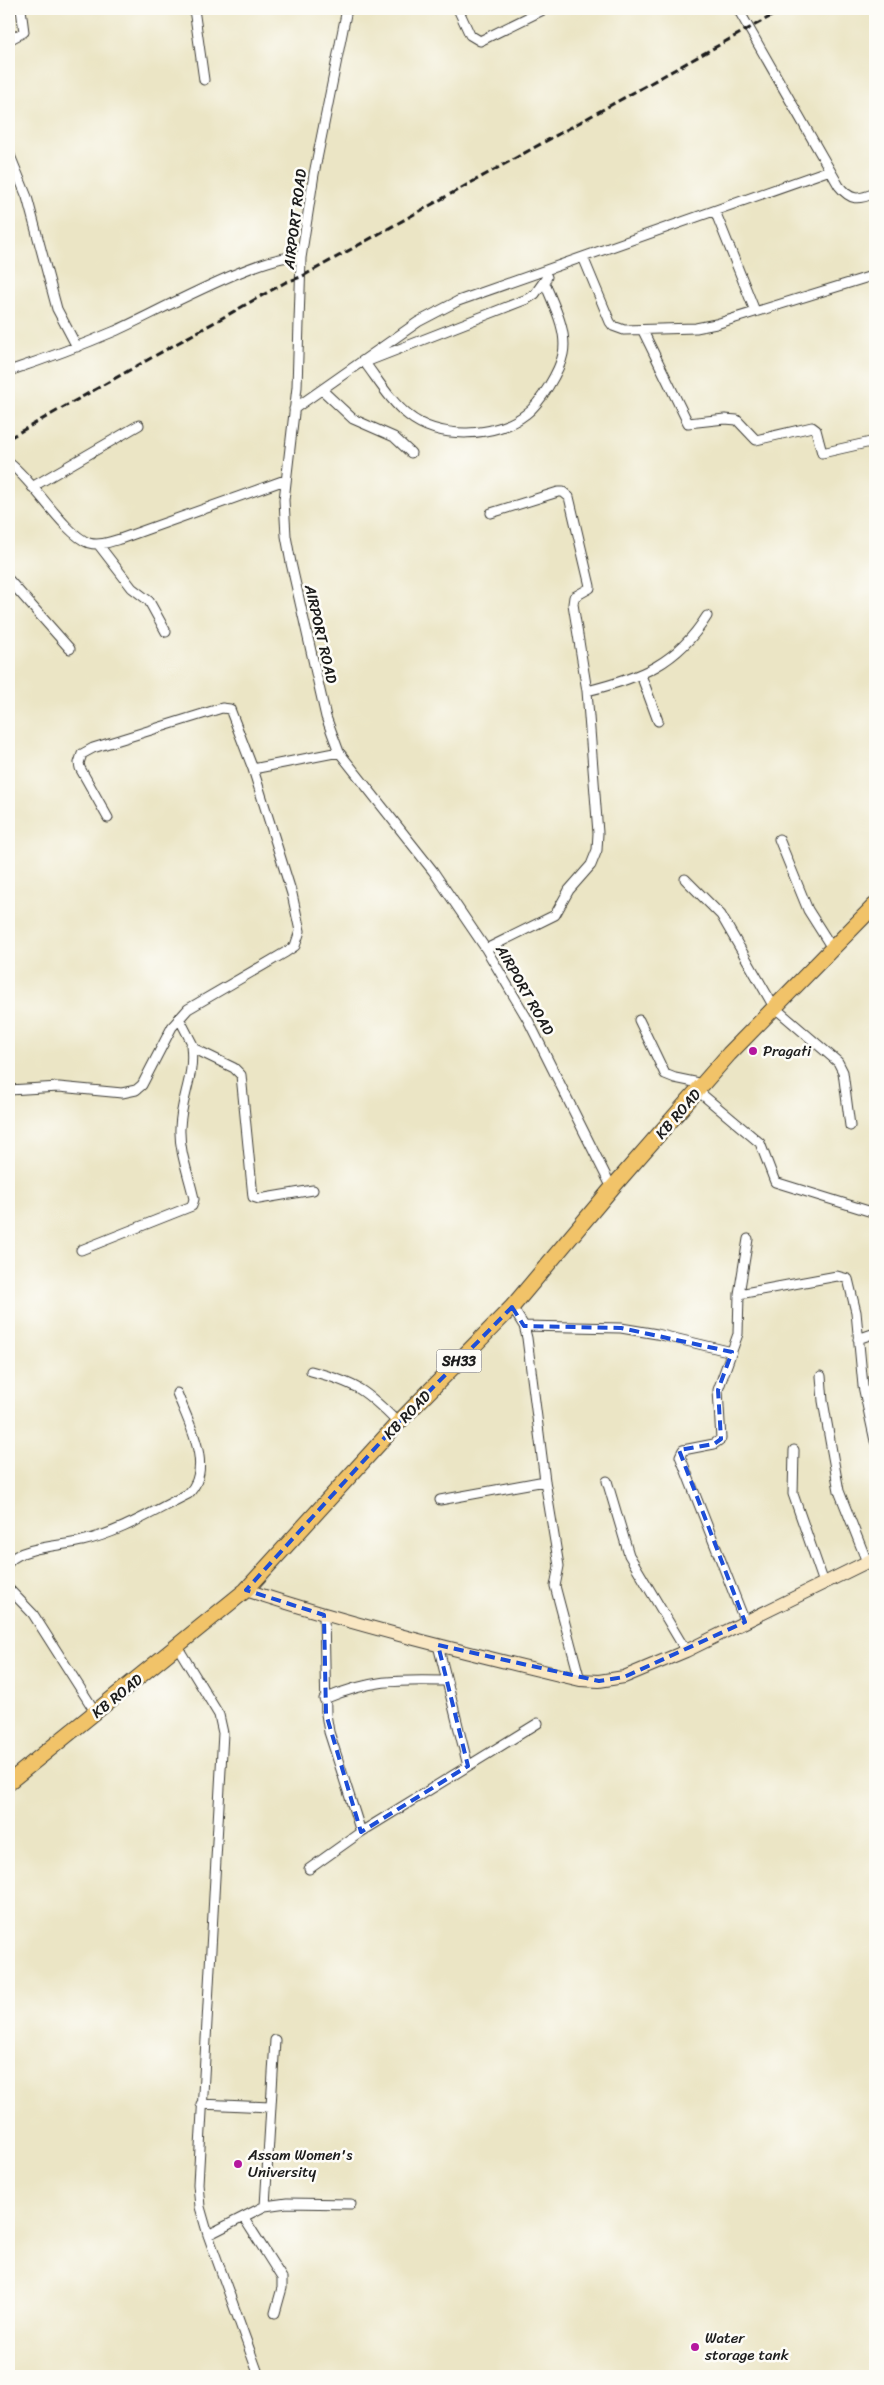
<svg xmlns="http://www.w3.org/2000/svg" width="884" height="2385" font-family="Sriracha,sans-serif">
<rect width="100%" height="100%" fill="#fdfcf7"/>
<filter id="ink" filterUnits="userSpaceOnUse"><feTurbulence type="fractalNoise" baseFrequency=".02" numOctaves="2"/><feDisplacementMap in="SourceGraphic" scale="10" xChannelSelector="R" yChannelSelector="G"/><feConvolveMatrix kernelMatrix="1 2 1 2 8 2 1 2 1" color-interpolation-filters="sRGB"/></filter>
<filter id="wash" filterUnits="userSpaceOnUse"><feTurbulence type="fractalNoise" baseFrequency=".0096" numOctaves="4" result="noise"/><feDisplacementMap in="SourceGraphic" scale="20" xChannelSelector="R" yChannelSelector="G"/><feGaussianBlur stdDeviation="1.12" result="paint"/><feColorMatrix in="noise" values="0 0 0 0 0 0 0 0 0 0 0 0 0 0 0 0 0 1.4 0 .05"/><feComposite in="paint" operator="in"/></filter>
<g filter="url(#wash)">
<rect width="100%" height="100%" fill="#ebe5c5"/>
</g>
<g filter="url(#ink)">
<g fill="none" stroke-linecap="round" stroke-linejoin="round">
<g stroke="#3b3a35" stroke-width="11">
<path id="street" d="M194 9 204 80
M347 9 314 174 301 258 297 387 284 500 286 536 291 563 326 717 339 752 433 871 486 949 528 1020 612 1188
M458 9 470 35 480 41 545 9
M738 9 839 186C851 201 858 200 875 193
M9 40 24 32 21 9
M9 153 27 197 57 309 77 347
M715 211 755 311
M583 257 610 322 613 326 624 330 696 328 716 324 875 275
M643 331 688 423 725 419 737 420 756 440 812 427 816 430 822 453 875 441
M371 360 527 299 535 294 547 277
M365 363C378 380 391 402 408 415 439 440 496 438 526 414 540 404 560 370 563 354 568 330 552 302 544 281
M9 371C45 359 80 346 115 331 148 317 274 247 301 258
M322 390 353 419 394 437 411 453
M294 409 418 322 458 301 830 170
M9 463C33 480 64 534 89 543 99 546 110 542 120 539L285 480
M32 487 139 425
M98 544 132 588 149 601 166 632
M9 580 70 649
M641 675 658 721
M587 691C640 678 677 664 707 616
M253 769 339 752
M779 839 808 910 832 948
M685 879 721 915 774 1007 838 1062 843 1072 850 1126
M486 949 555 915 569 890 591 865 597 850 598 833 587 691 573 604 574 597 590 588V586L569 497 563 492H558L491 513
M179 1018 195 1049 234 1068 241 1075 253 1197 259 1199 313 1190
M639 1020 665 1074 675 1078 704 1084
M9 1090 59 1087 122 1093 136 1090 142 1085 172 1027 188 1009 286 952 295 946 300 931 292 894 253 769 230 709 222 708 93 748 82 754 79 763 80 768 108 818
M698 1091 760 1143 775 1182 875 1213
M81 1250 192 1206 194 1199C189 1175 179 1152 180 1128 181 1096 195 1078 191 1045
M739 1294 837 1276 848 1279 856 1312 863 1386 875 1441
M512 1307 524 1326 527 1338 545 1481 559 1566 555 1586 580 1680
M524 1326 621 1328 657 1334 732 1352
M858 1339 875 1333
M311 1371C356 1383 366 1390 398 1423
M821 1376 823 1401 839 1491 867 1562
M794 1450 793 1494 824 1583
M607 1481 629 1555 686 1651
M440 1500 545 1481
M9 1562C21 1547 62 1546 82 1541 119 1533 154 1511 188 1494 215 1468 188 1422 177 1393
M9 1589 33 1614 96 1713
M324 1615 326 1714 329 1732 361 1832
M745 1622 680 1456 683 1450 714 1444 721 1439 718 1390 738 1334 739 1294 748 1239
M438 1645 468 1766
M177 1646 219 1715 223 1733 198 2184 200 2207 208 2235 259 2376
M324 1699C373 1679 396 1680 447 1681
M309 1869 361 1832 538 1723
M201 2104 270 2107
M265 2206 287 2203 351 2204
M244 2218 282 2278V2288L275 2313
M208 2235 265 2206 275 2040"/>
</g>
<g stroke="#3b3a35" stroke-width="14">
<path id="secondary" d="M246 1590C356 1626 468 1653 580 1680L599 1681 624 1677 686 1651 875 1558"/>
</g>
<g stroke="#3b3a35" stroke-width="17">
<path id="primary" d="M9 1782 246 1590 398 1423 512 1307 612 1188 729 1054 875 905"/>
</g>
<use href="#street" stroke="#fff" stroke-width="9"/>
<use href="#secondary" stroke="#f9e7c3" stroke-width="12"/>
<use href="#primary" stroke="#f1c369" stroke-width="15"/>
<path stroke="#1c1c1c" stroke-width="3" stroke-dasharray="8 4" stroke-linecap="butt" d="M9 438 286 282 301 277 784 9"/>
</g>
</g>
<path fill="none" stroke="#1d4ed8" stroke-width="4" stroke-dasharray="10 6" stroke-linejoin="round" d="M512 1307 524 1326 621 1328 732 1352 718 1390 721 1439 714 1444 679 1450 745 1622 624 1677 599 1681 438 1645 468 1766 361 1832 326 1714 324 1615 246 1590 398 1423Z"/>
<g fill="#b5179e" stroke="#fdfcf7" stroke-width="2">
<circle cx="753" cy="1051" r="5"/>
<circle cx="238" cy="2164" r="5"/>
<circle cx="695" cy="2347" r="5"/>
</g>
<g text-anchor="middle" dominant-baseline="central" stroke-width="5" stroke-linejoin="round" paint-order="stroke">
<rect fill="#fdfcf7" stroke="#605f5e" stroke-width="1" x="436.5" y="1349.5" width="45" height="23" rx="4"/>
<g font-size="14" font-weight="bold" fill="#1c1c1c">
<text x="459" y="1361">SH33</text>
</g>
<g font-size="15" fill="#1c1c1c" stroke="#fdfcf7">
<text transform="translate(295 219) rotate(-83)">AIRPORT ROAD</text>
<text transform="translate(321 634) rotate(77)">AIRPORT ROAD</text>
<text transform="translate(525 990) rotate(60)">AIRPORT ROAD</text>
<text transform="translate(678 1114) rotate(-49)">KB ROAD</text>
<text transform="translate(407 1415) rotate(-46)">KB ROAD</text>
<text transform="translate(117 1696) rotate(-39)">KB ROAD</text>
</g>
<g font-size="15" fill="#1c1c1c" stroke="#fdfcf7" text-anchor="start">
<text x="763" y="1051">Pragati</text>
<text x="248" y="2155">Assam Women's<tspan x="248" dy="17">University</tspan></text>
<text x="705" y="2338">Water<tspan x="705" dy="17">storage tank</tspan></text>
</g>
</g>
<rect width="884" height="2385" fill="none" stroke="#fdfcf7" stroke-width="30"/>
</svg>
